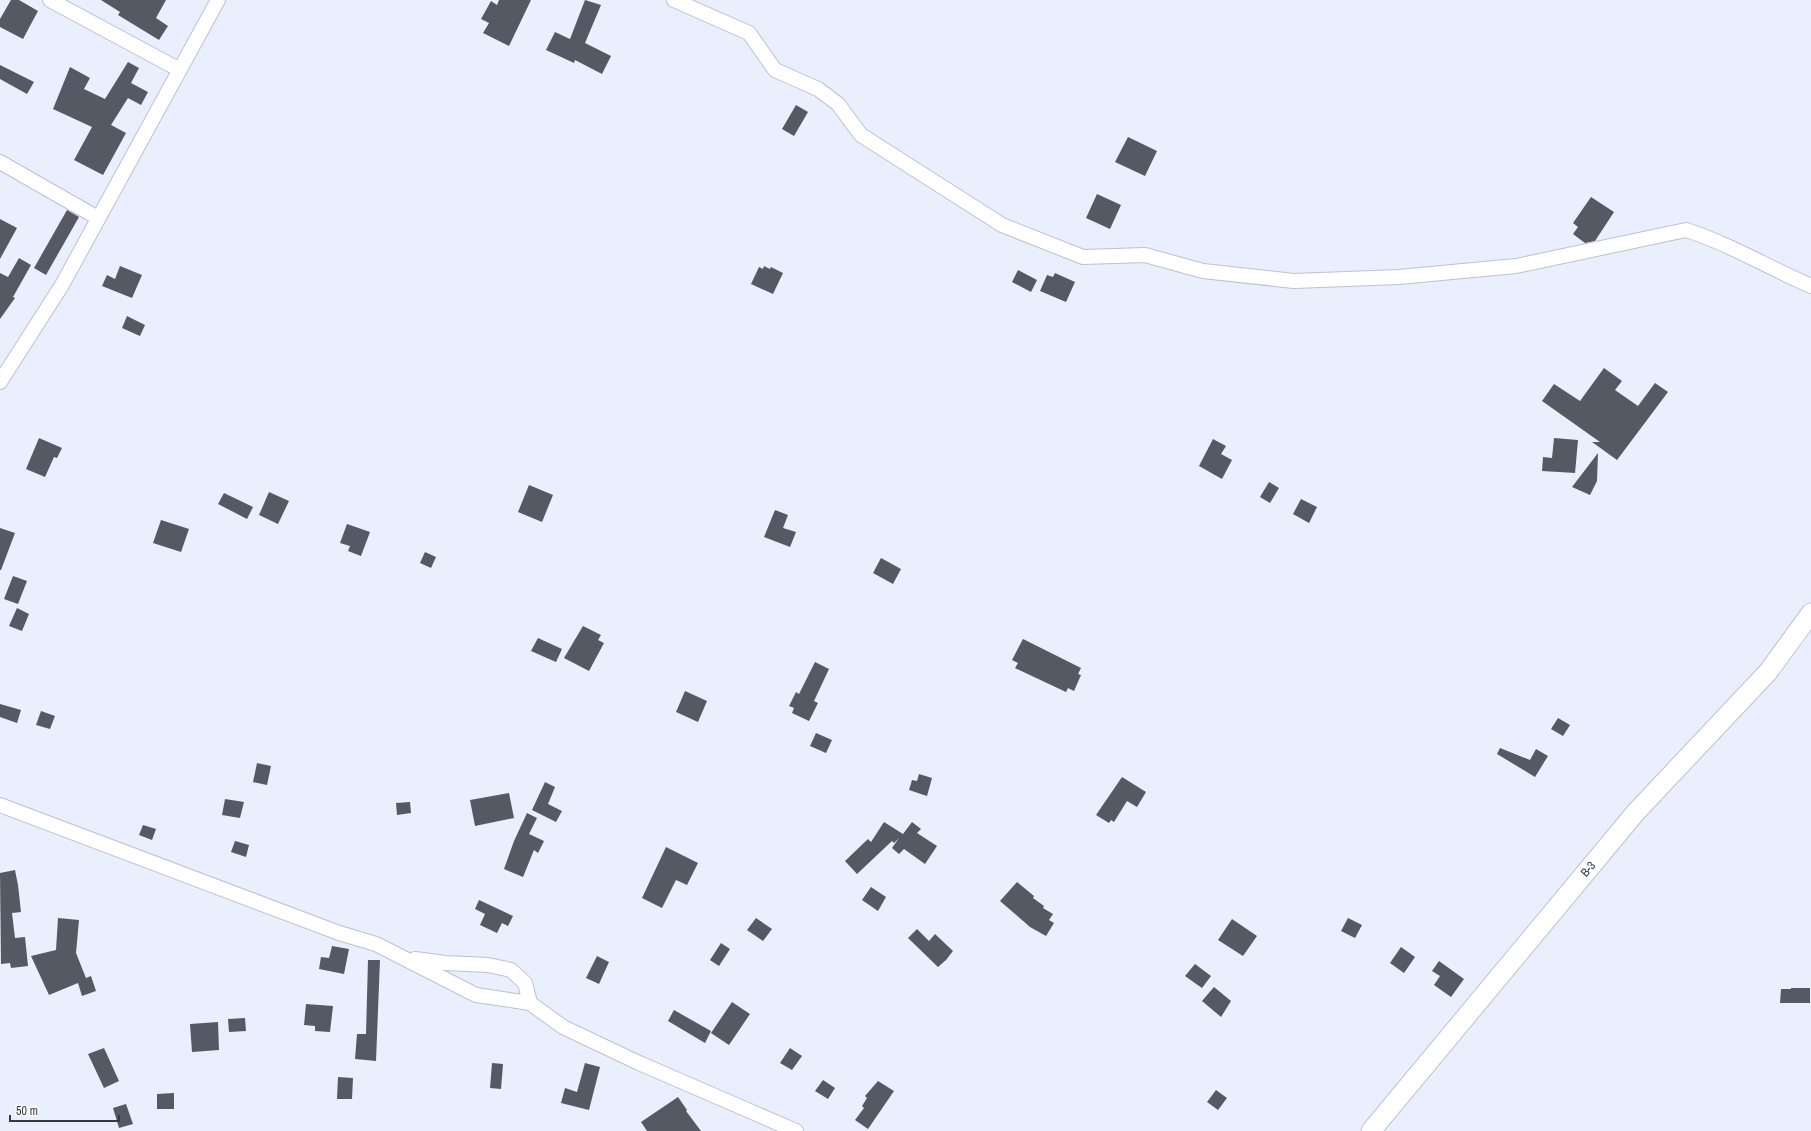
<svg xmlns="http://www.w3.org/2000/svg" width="1811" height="1131" font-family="'Archivo Narrow',sans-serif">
<rect width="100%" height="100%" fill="#e9effc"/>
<path fill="#545964" d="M11 0H19L38 11 23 39 0 27V19Z
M101 0H166L156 18 168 26 159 40 118 15 120 12Z
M499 0H531L509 46 483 33 489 23 481 19 491 1 497 5Z
M585 0 601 5 585 43 611 56 602 74 575 60 574 63 546 50 555 32 570 39Z
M128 62 139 68 131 83 148 92 141 105 128 98 111 125 126 133 103 175 74 160 92 127 53 109 70 67 90 78 84 89 105 99Z
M0 65 34 82 27 94 0 79Z
M796 105 808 112 794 136 782 129Z
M1128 137 1157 151 1145 176 1115 162Z
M1097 194 1121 205 1110 229 1086 218Z
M1591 197 1614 212 1595 241 1585 243 1573 234 1578 227 1573 223Z
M67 210 79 217 46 275 34 268Z
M0 219 17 228 0 259Z
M19 258 31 265 13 297 15 298 0 319V273L8 277Z
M120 266 142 275 132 298 102 286 107 275 115 279Z
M764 266 770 269 771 267 783 273 773 294 751 284 759 267 763 269Z
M1018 270 1037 280 1031 292 1012 282Z
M1055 273 1075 282 1066 302 1040 291 1047 275 1053 277Z
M127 316 145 325 140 336 122 328Z
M1604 368 1622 381 1615 390 1638 406 1655 383 1668 392 1617 460 1592 442H1600L1542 401 1554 384 1580 401Z
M39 438 62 448 57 458 54 457 45 477 26 469Z
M1554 438 1578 440 1575 473 1542 471 1543 457 1552 458Z
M1213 439 1226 446 1221 454 1232 460 1222 479 1199 466Z
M1598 453 1597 481 1590 495 1572 487Z
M1269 482 1279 488 1270 503 1260 497Z
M529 485 553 495 542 522 518 512Z
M269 492 289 501 278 524 259 515Z
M224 493 253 507 247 519 218 504Z
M1301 499 1317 507 1309 523 1293 514Z
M775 510 788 515 783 528 796 532 790 547 764 537Z
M161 520 189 529 181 552 153 543Z
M347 524 370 532 361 556 348 551 350 546 340 543Z
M0 528 15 533 1 570H0Z
M425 552 436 557 431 568 420 563Z
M881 558 901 569 893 584 873 573Z
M13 576 27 581 18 604 4 599Z
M17 608 29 614 22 631 9 626Z
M583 626 601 635 598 640 604 643 589 671 564 658Z
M538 638 562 649 556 662 531 651Z
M1023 639 1081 668 1078 674 1081 675 1074 691 1068 688 1066 692 1015 668 1018 663 1012 660Z
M815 662 829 669 814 701 818 703 809 721 792 713 794 708 789 706 796 692 799 694Z
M685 691 707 701 698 722 676 712Z
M0 704 21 710 17 723 0 717Z
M41 711 55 716 50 729 36 725Z
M1558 718 1570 725 1563 736 1551 729Z
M816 733 832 740 826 753 810 746Z
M1500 748 1530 760 1536 749 1548 756 1535 777 1497 754Z
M257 763 271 766 267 785 253 782Z
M919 774 932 778 927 796 909 790 912 780 917 781Z
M1122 777 1146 792 1137 807 1127 801 1114 822 1111 820 1109 823 1096 815Z
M545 782 555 787 548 804 562 811 556 822 532 810Z
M509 793 514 818 475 826 470 800Z
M225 799 244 802 240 818 222 815Z
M410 802 411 813 397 815 396 803Z
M527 813 537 818 529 834 544 841 538 853 534 850 523 877 504 869 514 841Z
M884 822 903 834 912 822 921 829 917 833 937 846 925 864 904 849 899 854 892 848 899 838 894 843 892 841 857 874 845 861 868 839 871 842Z
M143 825 156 829 152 840 139 835Z
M235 841 249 845 246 857 231 852Z
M666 847 698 863 687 885 676 880 662 908 642 898Z
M15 870 18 885 21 912 12 913 15 938 25 937 28 966 11 968 10 963 1 964 0 873Z
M1017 882 1034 896 1033 898 1044 906 1043 908 1053 914 1049 920 1054 923 1046 936 1030 927 1000 901Z
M871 887 886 897 878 911 862 900Z
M479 900 513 916 508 926 502 923 497 933 480 925 485 914 475 909Z
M58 918 79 920 76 953 86 978 91 976 96 991 82 996 78 983 49 995 31 956 56 950Z
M756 918 772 929 763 941 747 930Z
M1348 918 1362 925 1355 938 1341 931Z
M1232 919 1257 936 1243 956 1218 940Z
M917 929 929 941 935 934 953 951 946 960 938 967 908 938Z
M721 943 730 949 719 966 710 960Z
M332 946 349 949 344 974 319 969 321 957 329 958Z
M1401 947 1415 957 1404 973 1390 963Z
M597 956 609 962 599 984 586 978Z
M368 960H380L376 1061 355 1059 357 1034H366Z
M1439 961 1464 979 1451 997 1434 985 1440 976 1432 971Z
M1195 964 1211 976 1202 988 1185 976Z
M1214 987 1231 1001 1221 1017 1202 1001Z
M1791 988H1810V1003H1780L1781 989H1791Z
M732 1002 750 1014 729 1045 711 1033Z
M306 1004 333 1006 330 1032 315 1031V1026L304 1025Z
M674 1010 711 1031 705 1043 668 1021Z
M245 1018 246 1031 229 1032 228 1019Z
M218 1022 219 1050 192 1052 190 1024Z
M104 1048 119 1081 104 1088 88 1054Z
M790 1048 802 1056 792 1070 780 1063Z
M492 1063 503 1064 501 1089 490 1088Z
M585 1063 600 1067 589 1110 561 1103 565 1088 577 1092Z
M338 1077 353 1078 352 1099H337Z
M823 1080 835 1088 828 1099 815 1091Z
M878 1081 894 1091 868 1129 855 1120 864 1108 862 1106 867 1098 865 1096Z
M1216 1090 1227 1098 1218 1110 1207 1102Z
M174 1093V1109H157V1094Z
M678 1097 687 1110 686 1111 701 1131H647L641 1122Z
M126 1104 133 1124 119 1128 113 1108Z"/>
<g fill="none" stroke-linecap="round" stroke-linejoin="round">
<g stroke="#bcc2cf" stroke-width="16">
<path id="minor" d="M50 0 180 70
M674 0 749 33 775 70 818 89 838 104 861 135 1002 225 1083 257 1145 255 1203 271 1294 281 1399 277 1516 266 1686 230C1730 244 1769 268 1811 286
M0 162 98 218
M0 382 62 285 218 0
M0 805 339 933 376 944 476 995 530 1003 563 1027 639 1063 796 1131
M415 959 445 963 488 965 511 970 525 983 530 1003"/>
</g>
<g stroke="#bcc2cf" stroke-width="21">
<path id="secondary" d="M1371 1131 1636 812 1768 672 1811 613"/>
</g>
<use href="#minor" stroke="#fff" stroke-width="14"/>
<use href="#secondary" stroke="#fff" stroke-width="19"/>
</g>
<g text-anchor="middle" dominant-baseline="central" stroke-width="4" stroke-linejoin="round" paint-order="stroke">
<g font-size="12" fill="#37393e" stroke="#fbfcff">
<text transform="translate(1588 869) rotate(-50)">B-3</text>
</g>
</g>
<path d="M10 1115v6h109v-6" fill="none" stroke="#37393e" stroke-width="2"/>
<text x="16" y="1115" font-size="12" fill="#37393e" stroke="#fbfcff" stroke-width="3" paint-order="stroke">50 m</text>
</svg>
